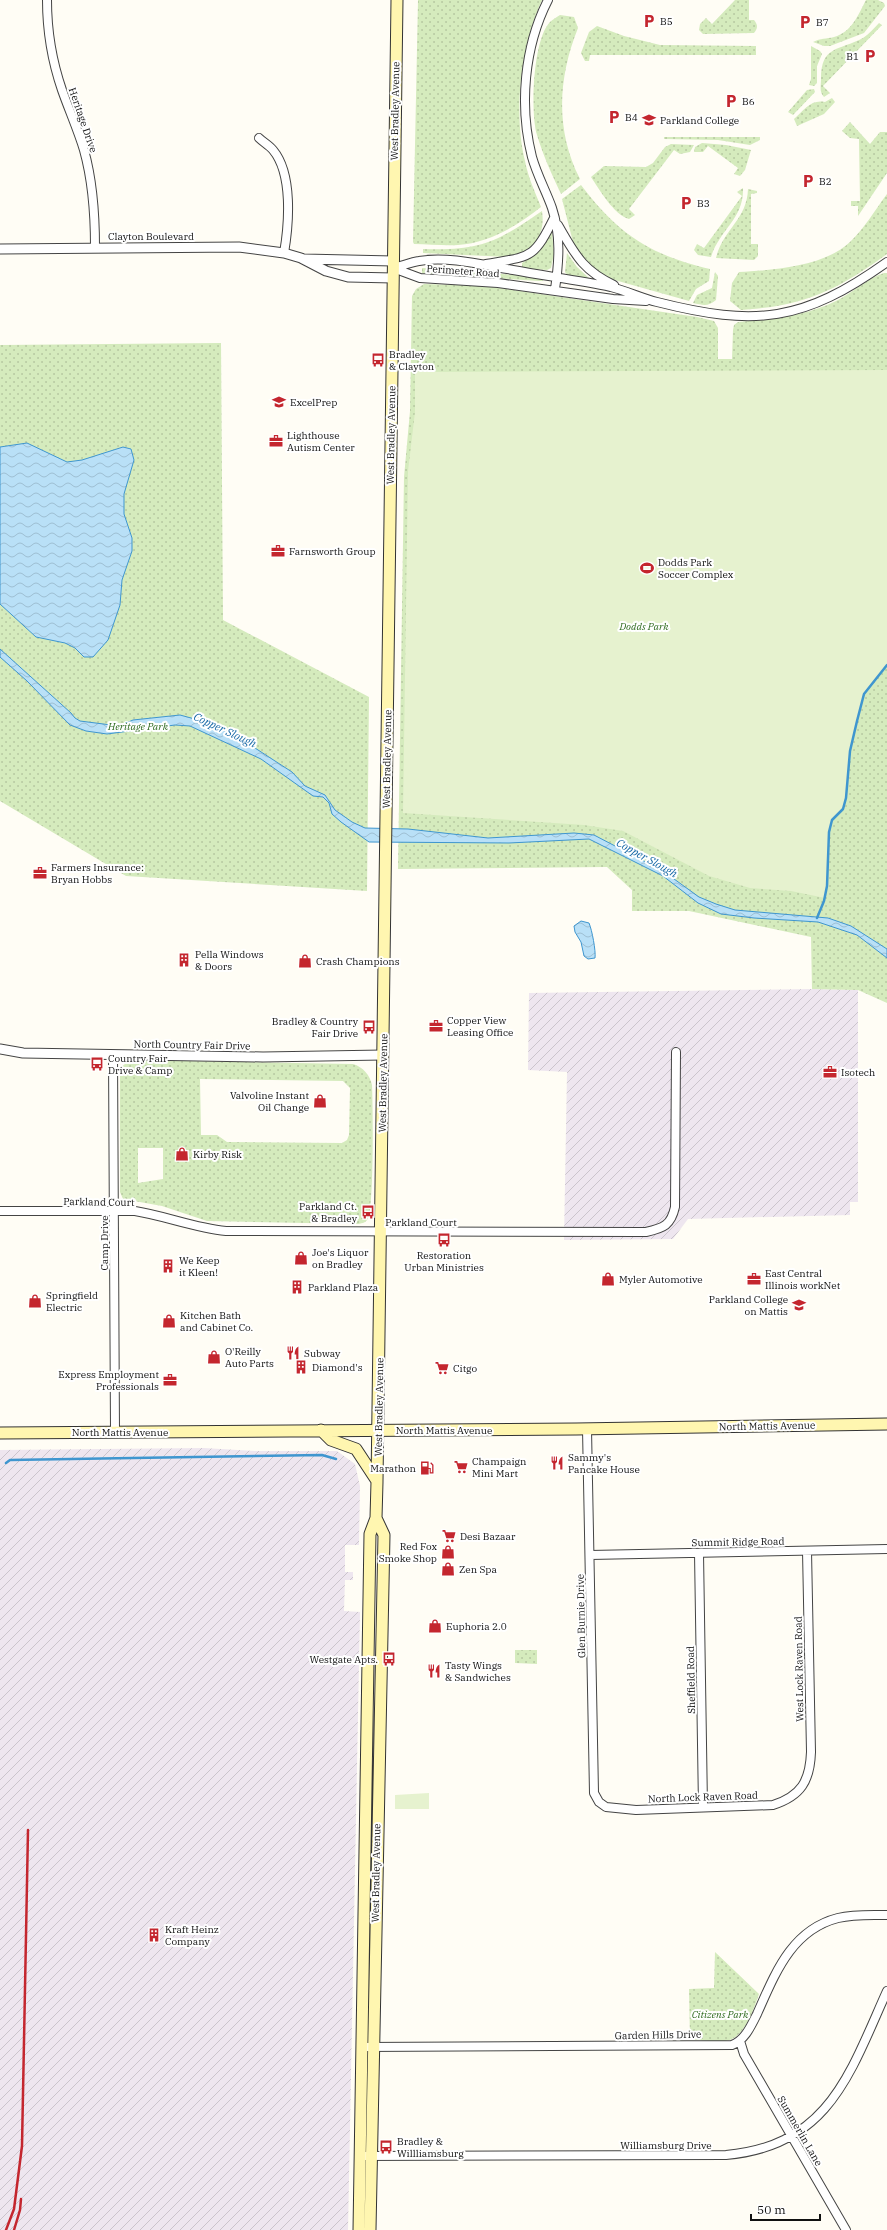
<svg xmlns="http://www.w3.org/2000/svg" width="887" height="2230" font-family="'IBM Plex Serif',serif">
<defs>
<pattern id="industrial-furrows" width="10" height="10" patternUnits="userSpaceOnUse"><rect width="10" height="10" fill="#eee6ef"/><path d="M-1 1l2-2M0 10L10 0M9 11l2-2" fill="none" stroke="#cbc4cc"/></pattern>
<pattern id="grass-dots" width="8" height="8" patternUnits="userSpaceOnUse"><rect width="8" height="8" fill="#d5ebbd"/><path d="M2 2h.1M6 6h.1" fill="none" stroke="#b6c8a1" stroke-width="1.8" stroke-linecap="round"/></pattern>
<pattern id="water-waves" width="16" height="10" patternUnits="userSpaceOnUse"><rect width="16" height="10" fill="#b9e0f7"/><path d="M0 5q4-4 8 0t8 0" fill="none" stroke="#9ebfd3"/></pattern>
</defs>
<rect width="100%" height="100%" fill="#fffdf5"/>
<path fill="url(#industrial-furrows)" d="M812 989 858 990V1202H850V1215L688 1219 673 1239 564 1240 567 1072 528 1070 529 993Z
M204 1448 255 1451H337L355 1464 360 1486 359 1545H345V1572H353V1580H345L344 1611 360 1612 348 2230H0V1450Z"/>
<path fill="url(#grass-dots)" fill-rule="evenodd" d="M418 0H542C521 45 513 112 525 161 528 177 535 192 541 207 517 226 489 243 458 245 444 246 429 244 414 244L413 242Z
M735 0H749V20H754C758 25 758 28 754 33L703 34 699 30 700 24 706 18 712 24Z
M866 0H878L884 3 885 6 864 33 830 46H824L813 42C821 38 826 39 834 37 852 32 858 15 866 0Z
M560 15 574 17 578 28C558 78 555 130 580 179L561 194C552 175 543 155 537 135 530 112 533 39 550 22 553 19 557 17 560 15Z
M879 23 882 25 823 86 830 93 824 97C819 92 821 86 821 79 821 45 839 51 863 38 869 34 874 28 879 23Z
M597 26 624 36 660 45 756 46V55H590L589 61H585L581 53 589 32Z
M811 46 820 51 822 54 817 66V83L814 86 809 85 811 79Z
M807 90 814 89 815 92 793 115 788 112Z
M832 98 835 102 824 114 797 126 794 119C804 110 811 99 825 102Z
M850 122 870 144 880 132H887V173L858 216V206H851V201H860L859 139 850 138 842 131Z
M664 137H760V140L750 145 718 140 664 139Z
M702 143 726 145 751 150 745 170 740 176 734 174 738 168 708 146 703 152H694L695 147Z
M671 144 694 145 690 152 680 154 674 150 629 209 635 215 629 219C614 215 599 189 591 177L604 166 646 167 653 163 665 147Z
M581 185C618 234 650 255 710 269L709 281 696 289 689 301 611 279 595 272 581 258 573 242 562 199Z
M743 188C744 219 720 229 711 257L698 255 694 250 697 244 704 248 742 196 737 192Z
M748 189 757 191V193L751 194V244H758V256L754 260 716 258C723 229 747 220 748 189Z
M887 194V254C836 291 804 306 741 310L730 301 732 283 739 272C772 270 824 267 850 242 864 229 875 210 887 194Z
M542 211C546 236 532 253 508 257L423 253V249C479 251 496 243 542 211Z
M550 231 552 232 554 254 551 268 547 270 522 268V263C538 253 544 249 550 231Z
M567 253 577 267 591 280 568 276 565 272Z
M422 268 461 270 544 278 543 281H539L422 273Z
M715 272 718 276 716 300C708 307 703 305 693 303L697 295 712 288Z
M884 273H887V1003L858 990 812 989 811 937 689 911H632V890L607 867 398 869 404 477 410 411 412 296 416 289 424 284 486 286 697 317 714 321 718 328V359H732L733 330 734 325 738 322C771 319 806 316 836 301 852 293 868 278 884 273Z
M221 343 223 620 369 697 367 891 126 876 0 801V345Z
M130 1060 353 1064C363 1067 370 1075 372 1085 373 1104 374 1206 368 1218 366 1223 363 1223 358 1224L207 1221 162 1206 123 1199 120 1192V1068ZM200 1079 343 1081 350 1088 349 1135 347 1140 342 1143 227 1142 217 1135H201ZM138 1148H163V1179L138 1183Z
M515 1650H537V1664L515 1663Z
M715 1952 759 1994C754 2008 746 2034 730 2040 721 2043 700 2040 690 2039L689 1989 714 1988Z"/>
<path fill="#e6f2cf" d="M887 370V665L864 694 857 721 850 751 846 798 843 809 832 820 829 832 827 886 825 898 791 891 750 888 709 876 623 831 584 825 403 813 408 471 415 412V372Z
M429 1793V1809H395V1795Z"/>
<path fill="url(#water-waves)" stroke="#3f96cf" d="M27 443 67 462 82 460 123 447 131 449 134 460 124 494V514L132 538V551L122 580 120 605 108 640 93 657H84L75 648 65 643 36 637 0 604V447Z
M0 649 71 713 75 718 80 721 119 726 133 720 180 715 202 721 238 737 292 772 305 786 325 795 335 810 352 822 365 828 408 829 488 838 574 833 594 835 663 871 699 897 716 904 735 910 828 918 851 926 887 949V958L857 935 818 922 754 918 721 914 698 903 663 876 589 839 509 843 369 842 341 822 332 814 329 803 323 797 313 796 261 759 190 726 175 725 107 734 86 731 70 725 27 681 0 657Z
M581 921 589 923C592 930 596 951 595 958L588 959 584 956 581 942 575 932 574 926Z"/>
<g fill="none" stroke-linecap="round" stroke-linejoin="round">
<path stroke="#3f96cf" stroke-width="2.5" d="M817 918 824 901 827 886 829 832 832 820 843 809 846 798 850 751 857 721 864 694 887 665
M6 1463 10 1460 322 1455 336 1459"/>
<g stroke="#444" stroke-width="10">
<path id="minor" d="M47 0C47 30 52 61 62 90 69 110 78 130 84 150 93 182 95 214 95 247
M548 0C524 47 519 106 532 157 537 175 546 191 552 208 561 235 559 262 555 289
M259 138C263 142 269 145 273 150 293 174 289 224 284 253
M558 225C575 254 582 270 614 285
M486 264C531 256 533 260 554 218
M393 268C402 266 411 262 419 261 449 256 483 265 513 270 545 276 578 280 611 287 627 291 641 298 657 302 756 327 803 322 887 262
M393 268 420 278 498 283 613 299 646 301
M113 1055 115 1432
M0 1211H135C166 1216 195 1228 226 1231L646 1232C664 1228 671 1225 675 1207L676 1052
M587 1429 594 1793 599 1802 606 1807 636 1810 773 1805C801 1796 810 1781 811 1752L807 1551
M699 1553 703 1807
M590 1555 887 1549
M740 2041 744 2054 846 2230
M363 2047 732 2045C745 2040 751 2026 757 2014 775 1974 791 1930 838 1918 854 1914 871 1915 887 1915
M360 2156 726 2155C829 2146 850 2073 887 1991"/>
</g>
<g stroke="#444" stroke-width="11">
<path id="tertiary" d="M0 249 239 247 284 253 301 258 326 271 348 277 393 278
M304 259 393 261
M0 1049 23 1053 263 1057 383 1055"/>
</g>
<g stroke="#333" stroke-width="13">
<path id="secondary" d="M321 1430 331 1440 356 1449 377 1481
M0 1433 576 1429 887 1424
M359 2230 370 1534 376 1518 377 1482 397 0
M370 2230 384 1535 376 1518"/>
</g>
<use href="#minor" stroke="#fff" stroke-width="8"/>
<use href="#tertiary" stroke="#fff" stroke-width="9"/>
<use href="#secondary" stroke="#fff6b0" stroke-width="11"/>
<path stroke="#c4262e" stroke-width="2.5" d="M6 2230 14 2209 22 2146 28 1830
M14 2230 20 2210 21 2199"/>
</g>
<defs>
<g id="parking-bare" transform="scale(1.08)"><path d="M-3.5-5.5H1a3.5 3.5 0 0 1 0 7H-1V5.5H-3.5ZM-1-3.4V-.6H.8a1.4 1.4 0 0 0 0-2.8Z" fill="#c4262e" stroke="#fff" stroke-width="2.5" paint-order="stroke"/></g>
<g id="university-bare" transform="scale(1.08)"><path d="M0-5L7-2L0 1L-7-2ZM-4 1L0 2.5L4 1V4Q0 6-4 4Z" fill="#c4262e" stroke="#fff" stroke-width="2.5" paint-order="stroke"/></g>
<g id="bus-bare" transform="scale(1.08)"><path d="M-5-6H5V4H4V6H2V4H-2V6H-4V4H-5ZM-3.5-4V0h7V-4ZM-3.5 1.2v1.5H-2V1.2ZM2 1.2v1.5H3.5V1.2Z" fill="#c4262e" stroke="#fff" stroke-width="2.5" paint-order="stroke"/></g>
<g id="school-bare" transform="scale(1.08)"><path d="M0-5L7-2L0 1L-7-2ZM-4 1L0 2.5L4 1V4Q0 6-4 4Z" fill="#c4262e" stroke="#fff" stroke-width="2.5" paint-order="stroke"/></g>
<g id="office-bare" transform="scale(1.08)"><path d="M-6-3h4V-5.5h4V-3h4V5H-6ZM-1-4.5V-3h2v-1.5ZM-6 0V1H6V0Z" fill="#c4262e" stroke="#fff" stroke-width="2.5" paint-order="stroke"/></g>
<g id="stadium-bare" transform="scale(1.08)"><path d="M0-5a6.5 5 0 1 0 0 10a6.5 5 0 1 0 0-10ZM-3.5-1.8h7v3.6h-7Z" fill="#c4262e" stroke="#fff" stroke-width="2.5" paint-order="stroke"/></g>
<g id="building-bare" transform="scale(1.08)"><path d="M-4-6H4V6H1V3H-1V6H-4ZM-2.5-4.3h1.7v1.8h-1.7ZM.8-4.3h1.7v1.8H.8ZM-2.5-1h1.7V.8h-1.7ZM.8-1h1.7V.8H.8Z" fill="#c4262e" stroke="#fff" stroke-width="2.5" paint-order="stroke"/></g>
<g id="shop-bare" transform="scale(1.08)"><path d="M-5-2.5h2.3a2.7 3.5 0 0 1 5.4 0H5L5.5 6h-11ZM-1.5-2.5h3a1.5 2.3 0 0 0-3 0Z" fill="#c4262e" stroke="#fff" stroke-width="2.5" paint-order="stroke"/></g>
<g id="restaurant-bare" transform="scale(1.08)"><path d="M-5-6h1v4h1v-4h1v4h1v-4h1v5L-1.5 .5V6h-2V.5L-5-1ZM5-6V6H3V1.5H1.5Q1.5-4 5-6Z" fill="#c4262e" stroke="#fff" stroke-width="2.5" paint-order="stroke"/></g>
<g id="supermarket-bare" transform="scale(1.08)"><path d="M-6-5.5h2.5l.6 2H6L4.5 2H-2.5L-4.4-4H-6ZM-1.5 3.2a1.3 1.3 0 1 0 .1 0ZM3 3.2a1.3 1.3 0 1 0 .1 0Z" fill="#c4262e" stroke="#fff" stroke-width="2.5" paint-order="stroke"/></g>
<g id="fuel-bare" transform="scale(1.08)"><path d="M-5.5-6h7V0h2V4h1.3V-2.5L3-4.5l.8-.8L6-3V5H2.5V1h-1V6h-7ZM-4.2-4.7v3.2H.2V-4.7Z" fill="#c4262e" stroke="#fff" stroke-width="2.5" paint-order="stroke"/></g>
</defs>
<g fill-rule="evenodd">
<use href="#parking-bare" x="649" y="21"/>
<use href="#parking-bare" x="805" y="22"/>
<use href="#parking-bare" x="870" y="56"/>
<use href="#parking-bare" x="731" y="101"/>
<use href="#parking-bare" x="614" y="117"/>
<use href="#university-bare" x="649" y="120"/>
<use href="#parking-bare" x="808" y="181"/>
<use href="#parking-bare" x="686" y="203"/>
<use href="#bus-bare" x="378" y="360"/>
<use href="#school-bare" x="279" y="402"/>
<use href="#office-bare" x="276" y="441"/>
<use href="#office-bare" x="278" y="551"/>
<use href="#stadium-bare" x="647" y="568"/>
<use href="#office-bare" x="40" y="873"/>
<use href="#building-bare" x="184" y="960"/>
<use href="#shop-bare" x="305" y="961"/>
<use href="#office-bare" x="436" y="1026"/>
<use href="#bus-bare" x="369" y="1027"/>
<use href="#bus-bare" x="97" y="1064"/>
<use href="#office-bare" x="830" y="1072"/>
<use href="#shop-bare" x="320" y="1101"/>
<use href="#shop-bare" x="182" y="1154"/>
<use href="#bus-bare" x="368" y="1212"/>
<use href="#bus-bare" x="444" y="1240"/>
<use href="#shop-bare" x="301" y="1258"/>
<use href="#building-bare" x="168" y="1266"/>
<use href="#shop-bare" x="608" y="1279"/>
<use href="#office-bare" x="754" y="1279"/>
<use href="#building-bare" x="297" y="1287"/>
<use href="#shop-bare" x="35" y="1301"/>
<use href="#university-bare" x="799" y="1305"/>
<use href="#shop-bare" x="169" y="1321"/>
<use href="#restaurant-bare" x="293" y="1353"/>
<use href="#shop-bare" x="214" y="1357"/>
<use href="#building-bare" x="301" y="1367"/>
<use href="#supermarket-bare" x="442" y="1368"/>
<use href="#office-bare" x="170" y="1380"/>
<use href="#restaurant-bare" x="557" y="1463"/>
<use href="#supermarket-bare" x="461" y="1467"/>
<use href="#fuel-bare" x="427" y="1468"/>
<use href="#supermarket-bare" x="449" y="1536"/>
<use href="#shop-bare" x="448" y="1552"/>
<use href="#shop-bare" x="448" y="1569"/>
<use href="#shop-bare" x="435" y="1626"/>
<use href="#bus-bare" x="389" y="1659"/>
<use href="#restaurant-bare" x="434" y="1671"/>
<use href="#building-bare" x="154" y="1935"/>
<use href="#bus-bare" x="386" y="2147"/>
</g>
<g text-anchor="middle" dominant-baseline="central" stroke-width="4" stroke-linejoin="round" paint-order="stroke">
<g font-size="10" fill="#111" stroke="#fff" text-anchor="start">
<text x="660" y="21">B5</text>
<text x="816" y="22">B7</text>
<text x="859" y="56" text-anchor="end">B1</text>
<text x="742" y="101">B6</text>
<text x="625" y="117">B4</text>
<text x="660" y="120">Parkland College</text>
<text x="819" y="181">B2</text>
<text x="697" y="203">B3</text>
<text x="389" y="354">Bradley<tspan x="389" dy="12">&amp; Clayton</tspan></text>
<text x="290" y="402">ExcelPrep</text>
<text x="287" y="435">Lighthouse<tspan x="287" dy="12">Autism Center</tspan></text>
<text x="289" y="551">Farnsworth Group</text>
<text x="658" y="562">Dodds Park<tspan x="658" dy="12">Soccer Complex</tspan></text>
<text x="51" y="867">Farmers Insurance:<tspan x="51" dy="12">Bryan Hobbs</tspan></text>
<text x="195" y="954">Pella Windows<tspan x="195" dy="12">&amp; Doors</tspan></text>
<text x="316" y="961">Crash Champions</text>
<text x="447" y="1020">Copper View<tspan x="447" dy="12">Leasing Office</tspan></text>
<text x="358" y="1021" text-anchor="end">Bradley &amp; Country<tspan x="358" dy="12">Fair Drive</tspan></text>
<text x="108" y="1058">Country Fair<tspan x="108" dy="12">Drive &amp; Camp</tspan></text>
<text x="841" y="1072">Isotech</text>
<text x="309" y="1095" text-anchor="end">Valvoline Instant<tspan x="309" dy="12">Oil Change</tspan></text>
<text x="193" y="1154">Kirby Risk</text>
<text x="357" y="1206" text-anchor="end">Parkland Ct.<tspan x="357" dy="12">&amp; Bradley</tspan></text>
<text x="312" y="1252">Joe's Liquor<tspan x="312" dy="12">on Bradley</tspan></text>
<text x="444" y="1255" text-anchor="middle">Restoration<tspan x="444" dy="12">Urban Ministries</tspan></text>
<text x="179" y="1260">We Keep<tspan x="179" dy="12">it Kleen!</tspan></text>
<text x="765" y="1273">East Central<tspan x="765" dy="12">Illinois workNet</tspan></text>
<text x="619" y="1279">Myler Automotive</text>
<text x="308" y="1287">Parkland Plaza</text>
<text x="46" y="1295">Springfield<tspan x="46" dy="12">Electric</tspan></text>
<text x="788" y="1299" text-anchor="end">Parkland College<tspan x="788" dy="12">on Mattis</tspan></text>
<text x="180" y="1315">Kitchen Bath<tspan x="180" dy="12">and Cabinet Co.</tspan></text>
<text x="225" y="1351">O'Reilly<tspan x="225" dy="12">Auto Parts</tspan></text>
<text x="304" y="1353">Subway</text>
<text x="312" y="1367">Diamond's</text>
<text x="453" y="1368">Citgo</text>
<text x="159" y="1374" text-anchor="end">Express Employment<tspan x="159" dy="12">Professionals</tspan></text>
<text x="568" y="1457">Sammy's<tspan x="568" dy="12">Pancake House</tspan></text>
<text x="472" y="1461">Champaign<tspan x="472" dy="12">Mini Mart</tspan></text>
<text x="416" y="1468" text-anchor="end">Marathon</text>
<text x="460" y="1536">Desi Bazaar</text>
<text x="437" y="1546" text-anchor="end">Red Fox<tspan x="437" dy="12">Smoke Shop</tspan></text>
<text x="459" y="1569">Zen Spa</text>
<text x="446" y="1626">Euphoria 2.0</text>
<text x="378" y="1659" text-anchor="end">Westgate Apts.</text>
<text x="445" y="1665">Tasty Wings<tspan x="445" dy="12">&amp; Sandwiches</tspan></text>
<text x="165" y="1929">Kraft Heinz<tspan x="165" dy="12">Company</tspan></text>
<text x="397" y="2141">Bradley &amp;<tspan x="397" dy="12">Willliamsburg</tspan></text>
</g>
<g font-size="10" fill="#111" stroke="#fff">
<text transform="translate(395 111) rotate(-89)">West Bradley Avenue</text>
<text transform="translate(83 120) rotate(71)">Heritage Drive</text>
<text x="151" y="236">Clayton Boulevard</text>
<text transform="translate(463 271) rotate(4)">Perimeter Road</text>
<text transform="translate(391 435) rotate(-89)">West Bradley Avenue</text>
<text transform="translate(387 759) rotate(-89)">West Bradley Avenue</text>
<text transform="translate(192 1045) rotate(1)">North Country Fair Drive</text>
<text transform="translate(383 1083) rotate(-89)">West Bradley Avenue</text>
<text transform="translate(99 1202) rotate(1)">Parkland Court</text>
<text x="421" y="1222">Parkland Court</text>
<text transform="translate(104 1243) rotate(-90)">Camp Drive</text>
<text transform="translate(379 1407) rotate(-89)">West Bradley Avenue</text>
<text transform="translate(767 1426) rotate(-1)">North Mattis Avenue</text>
<text x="444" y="1430">North Mattis Avenue</text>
<text x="120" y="1432">North Mattis Avenue</text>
<text transform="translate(738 1542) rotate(-1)">Summit Ridge Road</text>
<text transform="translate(581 1616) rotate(-91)">Glen Burnie Drive</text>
<text transform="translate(799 1669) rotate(-91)">West Lock Raven Road</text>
<text transform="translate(691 1680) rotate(-91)">Sheffield Road</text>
<text transform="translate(703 1797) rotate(-2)">North Lock Raven Road</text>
<text transform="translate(376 1873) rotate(-89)">West Bradley Avenue</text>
<text transform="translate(658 2035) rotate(-1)">Garden Hills Drive</text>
<text transform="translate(800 2131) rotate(60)">Summerlin Lane</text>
<text x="666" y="2145">Williamsburg Drive</text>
</g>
<g font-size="10" font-style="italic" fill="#2f6b1f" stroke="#fff">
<text x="644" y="626">Dodds Park</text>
<text x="138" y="726">Heritage Park</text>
<text x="720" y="2014">Citizens Park</text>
</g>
<g font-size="11" font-style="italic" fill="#1768a6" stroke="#fff">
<text transform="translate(225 730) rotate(25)">Copper Slough</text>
<text transform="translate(647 858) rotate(29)">Copper Slough</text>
</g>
</g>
<path d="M751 2214v6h69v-6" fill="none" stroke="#111111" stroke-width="2"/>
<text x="757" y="2214" font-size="12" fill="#111111" stroke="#ffffff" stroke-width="3" paint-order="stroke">50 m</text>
</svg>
